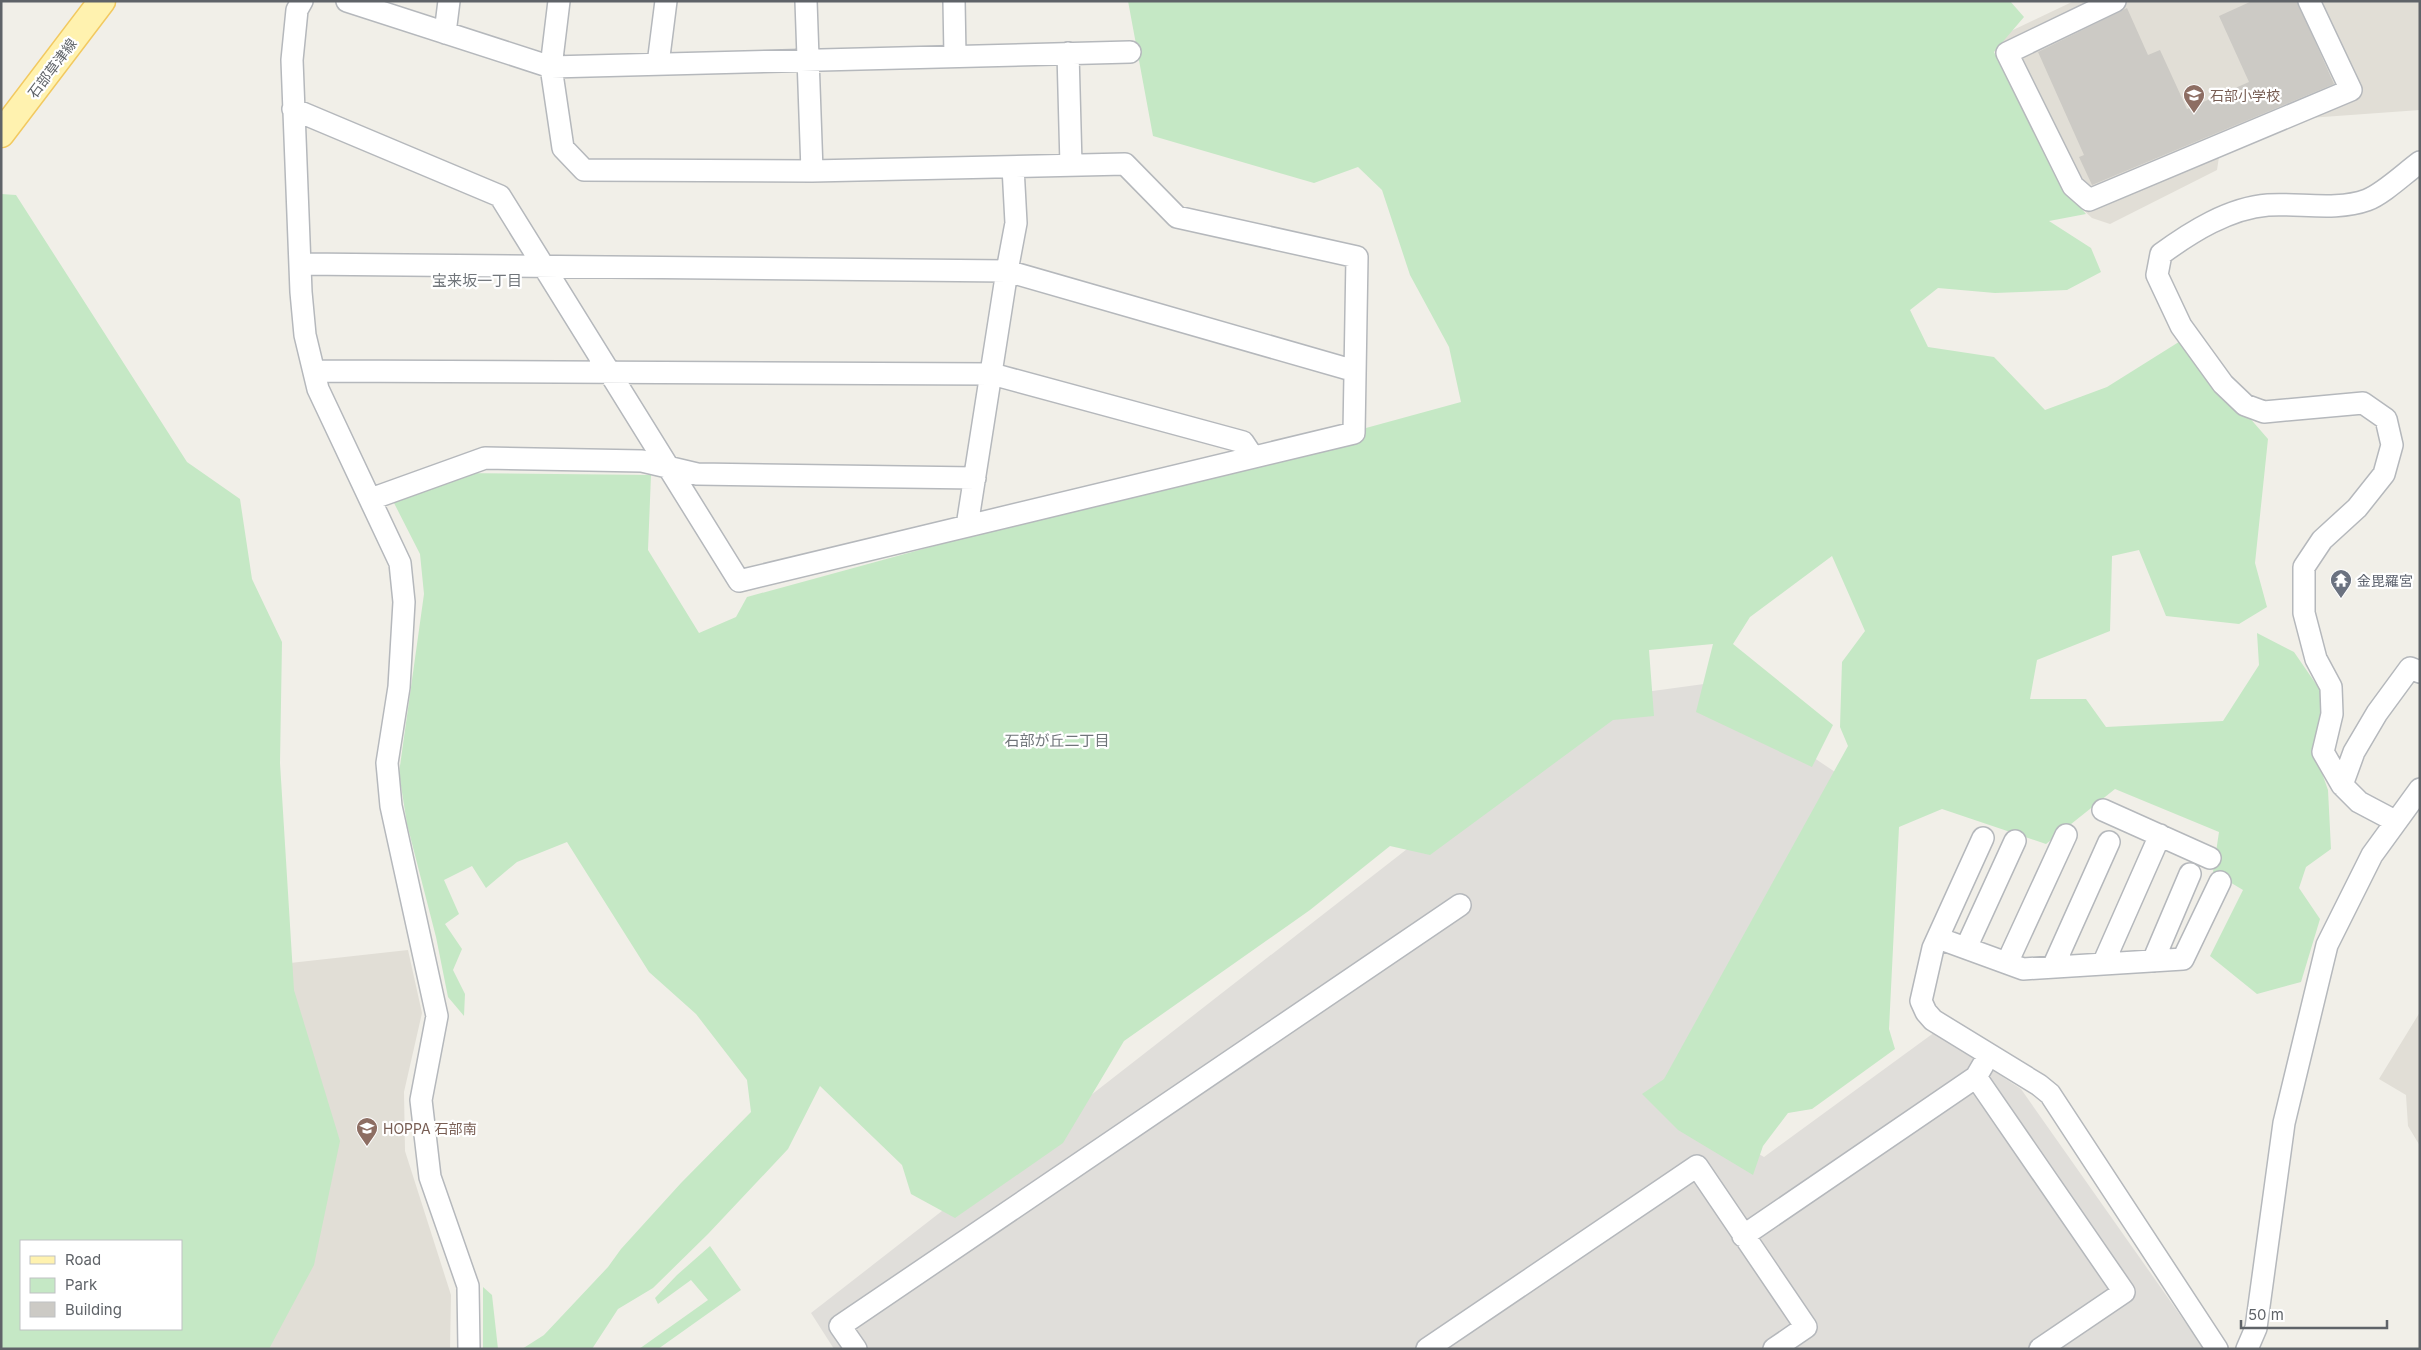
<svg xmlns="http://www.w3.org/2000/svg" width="2421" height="1350" font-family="Inter,'Noto Sans JP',sans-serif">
<rect width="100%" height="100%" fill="#f1efe8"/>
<path fill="#e0deda" d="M1704 684 1841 776 1667 1099 1764 1157 1935 1032 2021 1089 2204 1349H834L811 1313 1452 814 1616 696Z"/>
<path fill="#e1ded6" d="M2074 1H2420V110L2309 118 2219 157 2217 170 2110 224 2092 218 2056 185 1990 41Z
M408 950 422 1013 404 1092 405 1151 451 1295 450 1349H259L281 964Z
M2420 1012V1146L2408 1126 2406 1095 2379 1079Z"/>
<path fill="#c5e8c5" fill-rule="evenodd" d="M1128 1H2010L2024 17 1994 52 2057 180 2086 214 2049 221 2091 248 2101 272 2067 290 1995 293 1938 288 1910 310 1928 347 1994 357 2045 410 2107 387 2182 340 2268 439 2255 563 2267 607 2239 624 2166 616 2139 550 2112 556 2110 631 2037 660 2030 699H2086L2106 727 2223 721 2259 665 2257 633 2294 652 2327 700 2317 759 2328 790 2331 849 2306 867 2299 888 2320 919 2301 982 2257 994 2210 956 2243 890 2213 872 2219 832 2115 789 2046 844 1942 809 1899 827 1889 1029 1895 1049 1812 1109 1788 1113 1763 1146 1753 1175 1678 1130 1642 1094 1664 1079 1848 746 1840 727 1842 662 1865 631 1832 556 1750 617 1733 644 1833 725 1812 767 1696 712 1713 644 1649 650 1654 716 1613 720 1430 855 1390 846 1310 910 1124 1041 1063 1143 955 1218 911 1194 902 1165 820 1086 788 1149 708 1234 653 1288 618 1309 592 1349H522L544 1335 608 1267 621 1249 681 1183 751 1112 747 1080 696 1014 649 972 567 842 517 862 486 888 472 866 444 880 459 914 445 924 462 949 453 970 465 994 464 1016 448 997 436 937 407 824 399 773 424 594 420 554 394 503 397 496 455 473 651 475 648 550 699 633 736 617 747 597 1461 402 1449 347 1410 275 1382 190 1358 167 1314 183 1153 136Z
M1 194 16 195 187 462 240 499 252 579 282 642 280 763 294 990 340 1141 314 1265 269 1349H1ZM21 1241H181V1329H21Z
M710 1246 741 1290 658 1349H639L708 1300 691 1280 658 1304 655 1298 677 1275Z
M483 1287 492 1295 498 1349H483Z"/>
<path fill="#cccac5" d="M2252 1H2297L2334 84 2092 185 2079 157 2084 155 2038 52 2127 8 2148 55 2160 50 2187 109 2249 82 2219 16Z"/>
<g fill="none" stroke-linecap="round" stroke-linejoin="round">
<g stroke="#b5b8bc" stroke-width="24">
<path id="minor" d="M302 1 297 10 292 60 301 292 305 335 318 389 400 563 404 602 399 687 387 763 391 806 437 1016 421 1100 430 1177 468 1286 469 1349
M347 1 551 67 1130 52
M806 1 812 171
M954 1 955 56
M2115 1 2007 53 2073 186 2089 200 2351 90 2309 1
M445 33 449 1
M1068 53 1071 165
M658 64 666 1
M293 109 500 196 739 581 1354 433 1357 257 1177 217 1125 164 812 171 584 170 563 148 551 67 559 1
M301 264 1007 271 1355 371
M314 371 992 374 1243 442 1253 457
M371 499 485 458 642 461 697 474 975 478
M967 526 1007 271 1016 223 1013 167
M2342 785 2354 752 2377 713 2410 668 2420 672
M2103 810 2210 858
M2395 821 2359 802 2342 785 2323 752 2332 714 2331 687 2316 659 2304 613V567L2322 540 2357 508 2384 474 2392 445 2386 419 2363 403 2264 412 2245 405 2223 384 2181 326 2157 275 2161 254C2191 232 2229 208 2268 205 2300 203 2337 211 2367 200 2383 194 2405 173 2420 162
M1983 838 1933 948 1921 1001 1926 1012 1933 1020 2039 1085 2050 1094 2217 1349
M1938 938 2023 969 2183 959 2220 882
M1966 948 2015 841
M2153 961 2190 874
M2007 963 2066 835
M2103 964 2160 835
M2053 967 2109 842
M1976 1077 2124 1292 2040 1349
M1743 1236 1976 1077 1983 1065
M856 1349 840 1326 1460 905
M1427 1349 1697 1166 1806 1327 1774 1349
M2247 1349 2256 1328 2284 1123 2327 945 2372 855 2420 789"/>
</g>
<g stroke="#f2c960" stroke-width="29">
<path id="major" d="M1 134 102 1"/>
</g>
<use href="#minor" stroke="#fff" stroke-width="21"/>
<use href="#major" stroke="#fff2af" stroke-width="26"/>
</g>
<defs>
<g id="school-pin" transform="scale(1.125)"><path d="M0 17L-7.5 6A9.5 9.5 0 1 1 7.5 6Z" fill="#8d6e63" stroke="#fff"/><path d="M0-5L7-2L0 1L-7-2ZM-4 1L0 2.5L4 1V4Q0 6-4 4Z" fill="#fff"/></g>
<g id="temple-pin" transform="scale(1.125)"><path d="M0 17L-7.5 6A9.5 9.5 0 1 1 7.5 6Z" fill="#6b7280" stroke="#fff"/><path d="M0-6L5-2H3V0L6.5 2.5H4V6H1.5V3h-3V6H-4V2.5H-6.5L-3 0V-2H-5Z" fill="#fff"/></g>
</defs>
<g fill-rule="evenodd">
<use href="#school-pin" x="2194" y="95"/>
<use href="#temple-pin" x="2341" y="580"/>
<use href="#school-pin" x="367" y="1128"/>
</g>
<g text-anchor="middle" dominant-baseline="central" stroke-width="4.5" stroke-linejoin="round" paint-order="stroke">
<g font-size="14" fill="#5f6368" stroke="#fff">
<text transform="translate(52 68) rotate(-53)">石部草津線</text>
</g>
<g font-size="14" fill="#785e54" stroke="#fff" text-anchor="start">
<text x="2210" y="95">石部小学校</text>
<text x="383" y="1128">HOPPA 石部南</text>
</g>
<g font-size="14" fill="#5b616d" stroke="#fff" text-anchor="start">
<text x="2357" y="580">金毘羅宮</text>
</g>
<g font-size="15" fill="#70757a" stroke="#fff">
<text x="477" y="280">宝来坂一丁目</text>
<text x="1057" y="740">石部が丘二丁目</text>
</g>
</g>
<rect width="2421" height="1350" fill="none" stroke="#5f6368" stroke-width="5"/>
<rect x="20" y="1240" width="162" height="90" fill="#ffffff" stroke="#bfc1c3"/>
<rect x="30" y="1256" width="25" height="8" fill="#fff2af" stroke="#bfc1c3"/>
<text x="65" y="1265" font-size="15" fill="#5f6368">Road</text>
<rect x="30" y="1278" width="25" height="15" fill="#c5e8c5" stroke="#bfc1c3"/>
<text x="65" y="1290" font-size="15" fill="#5f6368">Park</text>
<rect x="30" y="1302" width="25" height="15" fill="#cccac5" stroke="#bfc1c3"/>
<text x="65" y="1315" font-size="15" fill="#5f6368">Building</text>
<path d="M2241 1320v8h146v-8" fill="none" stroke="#5f6368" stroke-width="2.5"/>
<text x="2248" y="1320" font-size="15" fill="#5f6368" stroke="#ffffff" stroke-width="4" paint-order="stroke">50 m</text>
</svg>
